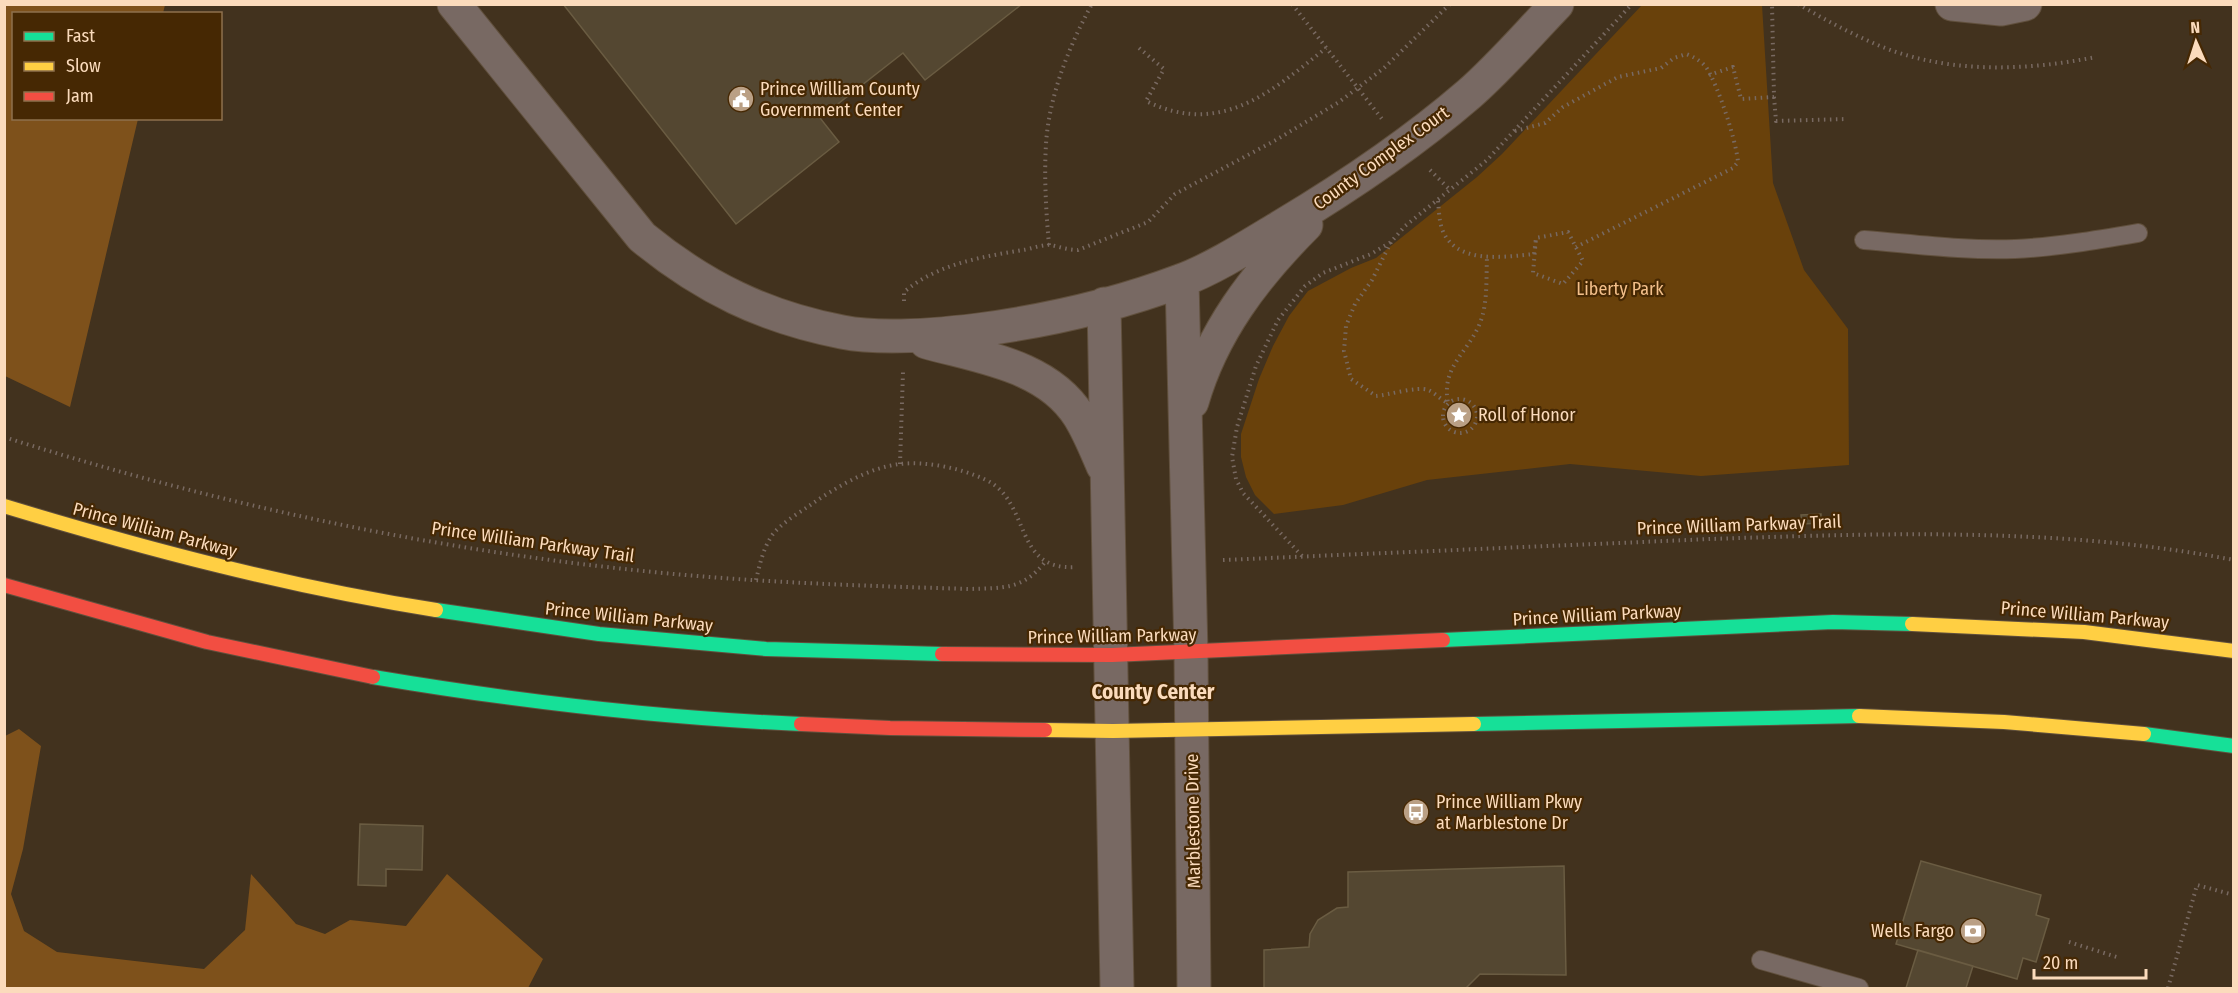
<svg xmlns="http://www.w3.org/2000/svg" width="2238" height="993" font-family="'Fira Sans Condensed',sans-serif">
<rect width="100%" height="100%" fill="#42321e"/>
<path fill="#69410b" d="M1642 5H1762L1773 183 1804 270 1848 329 1849 465 1701 476 1570 464 1427 480 1343 505 1274 514 1255 495 1246 477 1241 457V434L1259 379 1273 346 1289 316 1308 291 1351 268 1376 258 1477 177 1502 154Z"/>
<path fill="#7e511b" d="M5 4 165 5 163 13 14 14V118L138 119 70 407 5 376Z
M19 729 41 746 23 849 11 894 24 931 57 952 204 969 245 930 251 874 296 924 325 934 350 920 406 926 447 874 543 959 528 988H5V736Z"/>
<path fill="#544731" stroke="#6a5c42" stroke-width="1.5" d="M563 4H1022L925 80 903 53 820 118 839 142 736 224Z
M1821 514V523L1802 524 1801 515Z
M1426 806V816H1407L1406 807Z
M360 824 423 826 422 870 386 869V886L358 885Z
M1921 861 2041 895 2036 915 2049 919 2036 962 2023 958 2017 979 1896 944Z
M1564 866 1566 975 1480 974 1466 988H1264V950L1309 947 1310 934 1318 920 1337 908 1348 907V872Z
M1918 950 1973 966 1966 988H1906Z"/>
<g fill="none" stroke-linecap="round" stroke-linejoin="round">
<g stroke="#61503d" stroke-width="20">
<path id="lane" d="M1864 240C1914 244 1965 251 2015 249 2056 247 2097 240 2138 233
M1761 960 1859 988"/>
</g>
<g stroke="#61503d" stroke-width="35">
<path id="street" d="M454 4 642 237C703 287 764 317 842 332 882 340 937 335 978 330 1046 321 1116 305 1180 281 1213 269 1252 244 1282 226 1347 187 1411 144 1469 94 1500 67 1528 34 1557 4
M1952 4 2001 9 2025 4
M1182 280 1191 653 1194 988
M1104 304 1117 988
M926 342C979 357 1047 365 1079 416 1089 432 1096 450 1103 466
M1192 402C1212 332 1255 276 1306 225"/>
</g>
<g stroke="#61503d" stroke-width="16">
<path id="fast" d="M436 610 599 634 766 649 942 654
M1443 640 1833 622 1912 624
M373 677C515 701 658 718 801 724
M1474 724 1859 716
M2144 734 2234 746"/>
</g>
<g stroke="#61503d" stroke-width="16">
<path id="slow" d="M4 506C146 549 289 587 436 610
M1912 624 2084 632 2234 651
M1859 716 2004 722 2144 734
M1045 730 1113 731 1474 724"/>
</g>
<g stroke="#61503d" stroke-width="16">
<path id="jam" d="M4 585 207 642 373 677
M942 654 1112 655 1443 640
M801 724 890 728 1045 730"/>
</g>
<path stroke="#786961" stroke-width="4" stroke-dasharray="1.5 4.5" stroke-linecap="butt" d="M1129 4H1131
M1292 4 1382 119
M1798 4C1825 20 1852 34 1880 46 1949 74 2025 71 2096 57
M1139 48 1164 69 1146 101C1220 137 1270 93 1326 48
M1709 75 1733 67 1741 99 1774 97 1772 4
M1774 97 1776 121 1847 119
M1515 131 1545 123 1563 107 1618 77 1661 68 1674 58 1686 54C1694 57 1701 61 1706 67 1718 85 1736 140 1738 162L1733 168 1576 247
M1430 170 1451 191
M1438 201C1439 210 1439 220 1442 229 1455 265 1504 257 1534 254L1536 238 1568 232 1583 261 1563 284 1533 273 1536 238
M1391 242 1372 280 1355 304 1346 326 1344 351 1351 379 1376 396C1388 395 1418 386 1428 390 1434 392 1441 400 1448 403 1441 366 1468 353 1480 323 1488 303 1486 278 1487 257
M1049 245C1046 211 1044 177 1046 144 1049 96 1069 46 1092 4
M904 301V292C937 264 981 257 1023 250 1031 249 1043 244 1051 245 1060 247 1068 250 1078 250L1148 222 1175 194 1276 140 1339 102 1384 68 1450 4
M1443 416a17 17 0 1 1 34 0a17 17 0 1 1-34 0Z
M4 437C221 506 447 553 674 574 772 583 870 586 969 589 1002 588 1023 590 1045 562
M900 464 903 372
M1302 556 1243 493 1236 479 1232 457 1237 427 1256 366 1278 320 1305 286 1323 273 1371 254 1391 242 1405 226 1487 160 1632 4
M1223 560C1386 553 1548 546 1711 539 1884 533 2062 527 2234 560
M756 580C760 564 763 548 773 534 782 523 797 514 809 506 835 488 867 468 900 464 926 461 960 468 984 479 1032 500 1012 571 1075 567
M2069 942 2120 958
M2168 988 2197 885 2234 895"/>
<use href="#lane" stroke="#786963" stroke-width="18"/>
<use href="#street" stroke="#786963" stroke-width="33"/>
<use href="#fast" stroke="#16e098" stroke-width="14"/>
<use href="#slow" stroke="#ffcf43" stroke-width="14"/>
<use href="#jam" stroke="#f24e42" stroke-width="14"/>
</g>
<defs>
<g id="civic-disc" transform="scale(1.35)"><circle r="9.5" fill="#baa085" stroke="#462803"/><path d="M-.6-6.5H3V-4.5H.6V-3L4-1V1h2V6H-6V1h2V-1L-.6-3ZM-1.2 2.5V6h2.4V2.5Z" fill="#fff"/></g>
<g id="sight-disc" transform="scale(1.35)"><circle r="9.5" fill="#baa085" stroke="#462803"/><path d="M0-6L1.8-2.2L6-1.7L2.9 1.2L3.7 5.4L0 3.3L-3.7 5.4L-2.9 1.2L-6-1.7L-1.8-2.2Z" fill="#fff"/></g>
<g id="bus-disc" transform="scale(1.35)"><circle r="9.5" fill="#baa085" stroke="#462803"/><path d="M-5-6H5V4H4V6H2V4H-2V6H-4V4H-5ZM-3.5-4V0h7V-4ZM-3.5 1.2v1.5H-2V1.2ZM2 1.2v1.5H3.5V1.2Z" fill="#fff"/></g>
<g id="bank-disc" transform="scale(1.35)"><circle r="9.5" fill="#baa085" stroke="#462803"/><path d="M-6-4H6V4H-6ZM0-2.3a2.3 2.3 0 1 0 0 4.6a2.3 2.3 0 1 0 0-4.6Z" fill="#fff"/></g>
</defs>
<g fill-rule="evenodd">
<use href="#civic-disc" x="741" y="99"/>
<use href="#sight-disc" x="1459" y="415"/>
<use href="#bus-disc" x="1416" y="812"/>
<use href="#bank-disc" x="1973" y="931"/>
</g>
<g text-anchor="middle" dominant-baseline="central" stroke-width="4.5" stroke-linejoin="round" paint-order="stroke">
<g font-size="18" fill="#fbdbbc" stroke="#462803" text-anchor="start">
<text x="760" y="89">Prince William County<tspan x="760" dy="21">Government Center</tspan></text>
<text x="1478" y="415">Roll of Honor</text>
<text x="1436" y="802">Prince William Pkwy<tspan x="1436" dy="21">at Marblestone Dr</tspan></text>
<text x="1954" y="931" text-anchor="end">Wells Fargo</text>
</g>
<g font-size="18" fill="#fbdbbc" stroke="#462803">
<text transform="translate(1381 158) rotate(-36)">County Complex Court</text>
<text transform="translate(1739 525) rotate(-2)">Prince William Parkway Trail</text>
<text transform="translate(155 530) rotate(15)">Prince William Parkway</text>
<text transform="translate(533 542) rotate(8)">Prince William Parkway Trail</text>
<text transform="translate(1597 615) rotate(-3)">Prince William Parkway</text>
<text transform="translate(2085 615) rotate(5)">Prince William Parkway</text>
<text transform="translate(629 617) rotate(6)">Prince William Parkway</text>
<text transform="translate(1112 636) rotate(-1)">Prince William Parkway</text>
<text transform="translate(1193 821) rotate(-91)">Marblestone Drive</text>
</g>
<g font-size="18" fill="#f3bf8a" stroke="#462803">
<text x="1620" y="289">Liberty Park</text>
</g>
<g font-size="21" font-weight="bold" fill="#fbdbbc" stroke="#462803">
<text x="1153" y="692">County Center</text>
</g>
</g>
<rect width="2238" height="993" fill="none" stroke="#fbdbbc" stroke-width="12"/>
<rect x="12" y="12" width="210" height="108" fill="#462803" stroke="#8e704d" stroke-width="1.5"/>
<rect x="24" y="32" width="30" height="9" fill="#16e098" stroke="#8e704d" stroke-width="1.5"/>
<text x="66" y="42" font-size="18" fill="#fbdbbc">Fast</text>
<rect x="24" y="62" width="30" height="9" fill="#ffcf43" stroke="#8e704d" stroke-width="1.5"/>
<text x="66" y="72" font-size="18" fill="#fbdbbc">Slow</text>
<rect x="24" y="92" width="30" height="9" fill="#f24e42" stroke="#8e704d" stroke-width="1.5"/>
<text x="66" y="102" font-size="18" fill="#fbdbbc">Jam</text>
<g transform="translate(2196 42) rotate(357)" stroke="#462803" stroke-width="4.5" paint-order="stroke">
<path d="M0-4.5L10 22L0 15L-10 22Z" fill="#fbdbbc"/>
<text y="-9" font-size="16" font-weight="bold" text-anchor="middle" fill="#fbdbbc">N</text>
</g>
<path d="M2034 969v9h112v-9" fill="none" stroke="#fbdbbc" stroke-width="3"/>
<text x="2043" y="969" font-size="18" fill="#fbdbbc" stroke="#462803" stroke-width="4.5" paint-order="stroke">20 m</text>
</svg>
